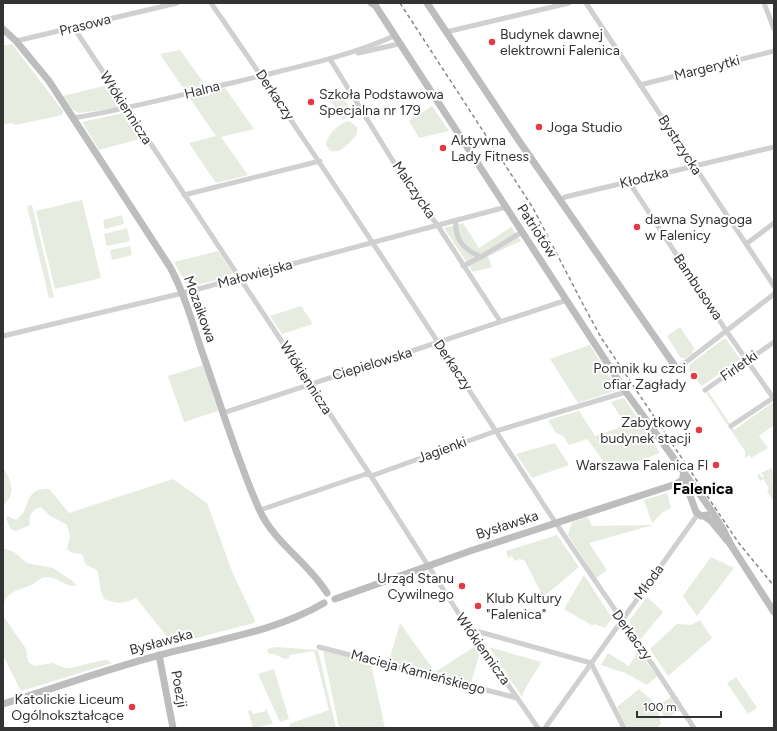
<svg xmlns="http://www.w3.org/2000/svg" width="777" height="731" font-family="Figtree,sans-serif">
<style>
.green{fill:#e6ecdf}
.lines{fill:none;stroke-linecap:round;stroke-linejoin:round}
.street{stroke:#d0d0d0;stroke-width:5}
.secondary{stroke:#bdbdbd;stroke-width:7}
.rail{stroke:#888;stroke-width:1.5;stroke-dasharray:4 3;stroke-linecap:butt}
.poi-dot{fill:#e63946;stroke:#fff;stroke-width:1.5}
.labels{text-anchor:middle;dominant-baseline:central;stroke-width:4;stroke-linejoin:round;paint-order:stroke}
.street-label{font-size:14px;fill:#333;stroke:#fff}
.poi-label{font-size:14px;fill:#333;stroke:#fff;text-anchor:start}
.quarter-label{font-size:16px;font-weight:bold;fill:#000;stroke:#fff}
</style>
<rect width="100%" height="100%" fill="#fff"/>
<g class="green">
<polygon points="12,44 63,111 62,115 16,125 11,123 3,125 3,46"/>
<polygon points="180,50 206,86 188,90 183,88 160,54"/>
<polygon points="108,85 117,100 117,108 79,113 73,110 63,96"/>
<polygon points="225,88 254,129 221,137 248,175 216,183 189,143 216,136 189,97"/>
<polygon points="340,93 353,113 343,120 330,100"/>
<polygon points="432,106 449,131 419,138 409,121"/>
<polygon points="123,113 127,114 143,138 99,150 82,122"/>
<path d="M349,121l8,6v7c-7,9 -24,28 -31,10 1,-9 14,-22 23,-23z"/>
<polygon points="82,200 101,278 55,289 36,211"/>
<polygon points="32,205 54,297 49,298 27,206"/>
<polygon points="122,215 124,224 105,229 103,220"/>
<polygon points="463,223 479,248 511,227 521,241 488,256 492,267 473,272 444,228"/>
<polygon points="127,228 130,241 107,246 104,234"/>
<polygon points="130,246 132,255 112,260 110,250"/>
<polygon points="218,251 233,273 226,278 192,286 186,284 174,262"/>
<polygon points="301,306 313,324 282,334 270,316"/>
<polygon points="680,327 695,349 692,350 693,353 684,359 680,357 667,336"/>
<polygon points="725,338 740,359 702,386 691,375 689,365"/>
<polygon points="590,345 617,389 615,391 578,403 550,359"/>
<polygon points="203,365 218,411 184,422 168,376"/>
<polygon points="708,391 734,430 772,403 774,406 774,425 759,436 768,448 751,458 749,455 745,458 745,451 706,393"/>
<polygon points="624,398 660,453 611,471 587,439 569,445 563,436 556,433 548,420 579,411 595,436 626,425 611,402"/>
<polygon points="555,443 569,465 532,478 516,454"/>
<path d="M3,468c9,12 13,28 0,37z"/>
<polygon points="771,468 774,472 774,479 772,480 774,482 774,503 767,491 769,488 763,479 760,481 757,475 759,474 762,478 764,476 761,473"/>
<path d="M173,479l34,24 26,71 22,46 -1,3 -81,21 -37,-46c-12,6 -20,6 -32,1 -6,-12 -3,-17 -7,-29l-11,-5 -4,-11 -10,-1 -5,-4 3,-13 -3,-11 -18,-10 -8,-8c-8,1 -13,9 -11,17l-2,2 -12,5 -5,-2 -5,-10 1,-3 9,4c17,-12 6,-32 33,-31l20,24z"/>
<polygon points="667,493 671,508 663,512 652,523 644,500"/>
<polygon points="588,517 592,526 653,525 589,543 607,570 596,578 568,535 572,522"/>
<polygon points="557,535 579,567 543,597 525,561 520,559 514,561 512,556 508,558 506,551"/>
<path d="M3,548l11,4 13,11 26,5 21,14 2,4c-11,1 -18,-9 -29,-9 -8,0 -10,6 -16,8 -12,6 -24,5 -28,21z"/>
<polygon points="711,557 734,568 697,616 683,596"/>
<polygon points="584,575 612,618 605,628 594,624 593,626 564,609"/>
<polygon points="647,597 663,612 640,640 629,621"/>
<polygon points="3,611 4,617 26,649 28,662 34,666 53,663 65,668 70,668 103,660 107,660 112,663 21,691 3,655"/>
<polygon points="700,620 712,638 668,676 650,649 677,624 691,625"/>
<polygon points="400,623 435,672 476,646 480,652 471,683 389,661"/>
<polygon points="276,647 318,650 336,728 290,728 289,724 329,710 314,651 289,655 289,658 284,659 275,654 269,654 267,649"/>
<path d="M489,647l52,15c-6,12 -15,22 -19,35z"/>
<polygon points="323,651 370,660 385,728 339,728"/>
<polygon points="638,651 657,676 647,685 625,673 601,665 608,653 629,666"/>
<polygon points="274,669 289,719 280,722 258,674"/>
<polygon points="736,677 757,708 748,714 727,683"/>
<polygon points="639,689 656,704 661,724 656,728 627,728 617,707"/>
<polygon points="671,697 680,710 666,719 663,715 660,704"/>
<polygon points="265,706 273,724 253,728 248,711 251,710 253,714 266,711"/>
</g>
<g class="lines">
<g class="street">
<path d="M211,3c113,163 221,330 329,496 50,77 105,151 154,229"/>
<polyline points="586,3 774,286"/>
<polyline points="764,3 774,29"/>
<polyline points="74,28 371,476 459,614 538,728"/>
<polyline points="446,32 569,3"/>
<polyline points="16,41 177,3"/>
<polyline points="358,53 399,44"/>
<polyline points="330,59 409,187 438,226 500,321"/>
<polyline points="640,85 774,51"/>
<path d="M73,118c56,-9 111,-24 167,-37 51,-13 105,-23 154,-45"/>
<polyline points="629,182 727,332 774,399"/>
<polyline points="184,195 320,161"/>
<polyline points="561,200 565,197 774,147"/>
<path d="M456,221c-2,19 9,29 25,36l41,-25"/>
<polyline points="746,244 774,223"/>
<polyline points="463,266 481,257"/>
<polyline points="3,336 183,293 506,207"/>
<polyline points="677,369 774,294"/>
<polyline points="705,390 774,342"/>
<polyline points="223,413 567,300"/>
<polyline points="731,426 773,398"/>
<polyline points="260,510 366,474 371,476 496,431 626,392"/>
<polyline points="469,629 591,663 624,728"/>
<polyline points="319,647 517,698"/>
<polyline points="545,728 698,514"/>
</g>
<g class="secondary">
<polyline points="371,3 375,5 626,392 711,510 723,529 731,545"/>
<polyline points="427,3 515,135 677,369"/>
<path d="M3,29l13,12 33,40 121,186c14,26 22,54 31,82 19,53 35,108 58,160 15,34 49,53 68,84"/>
<polyline points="683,476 696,512 701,516 707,515"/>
<polyline points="704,516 711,521 731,545 774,612"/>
<polyline points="335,599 473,550 676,484 687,477"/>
<polyline points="159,655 173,728"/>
<path d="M3,704c52,-16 104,-35 157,-49 55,-15 115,-23 164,-52"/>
</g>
<polyline class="rail" points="400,3 533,208 586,310 602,339 738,542 774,586"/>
</g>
<g class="poi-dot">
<circle cx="492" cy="42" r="4"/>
<circle cx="311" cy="102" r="4"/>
<circle cx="539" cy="127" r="4"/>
<circle cx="443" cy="148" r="4"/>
<circle cx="637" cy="227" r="4"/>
<circle cx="694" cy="376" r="4"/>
<circle cx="699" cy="430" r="4"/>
<circle cx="716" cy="465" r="4"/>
<circle cx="462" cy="586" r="4"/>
<circle cx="478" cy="606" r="4"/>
<circle cx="132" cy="707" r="4"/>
</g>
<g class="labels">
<g class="street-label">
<text transform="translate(85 25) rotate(-14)">Prasowa</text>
<text transform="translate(707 68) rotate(-14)">Margerytki</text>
<text transform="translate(202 90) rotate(-14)">Halna</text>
<text transform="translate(275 95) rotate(56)">Derkaczy</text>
<text transform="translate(126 108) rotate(57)">Włókiennicza</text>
<text transform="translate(680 145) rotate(57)">Bystrzycka</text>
<text transform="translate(644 178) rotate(-14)">Kłodzka</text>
<text transform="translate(414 190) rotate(56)">Malczycka</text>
<text transform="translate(537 231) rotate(57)">Patriotów</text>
<text transform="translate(255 274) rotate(-15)">Małowiejska</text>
<text transform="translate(698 287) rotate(56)">Bambusowa</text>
<text transform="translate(200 309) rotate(70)">Mozaikowa</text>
<text transform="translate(372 364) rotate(-17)">Ciepielowska</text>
<text transform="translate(453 365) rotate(56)">Derkaczy</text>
<text transform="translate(739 366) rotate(-35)">Firletki</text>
<text transform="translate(306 378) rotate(57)">Włókiennicza</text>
<text transform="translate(442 450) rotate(-20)">Jagienki</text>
<text transform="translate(507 525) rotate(-18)">Bysławska</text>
<text transform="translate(649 582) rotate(-54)">Młoda</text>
<text transform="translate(632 635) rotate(54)">Derkaczy</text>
<text transform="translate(161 642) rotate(-15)">Bysławska</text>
<text transform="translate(483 649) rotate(55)">Włókiennicza</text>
<text transform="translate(418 672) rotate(15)">Macieja Kamieńskiego</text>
<text transform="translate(179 689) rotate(80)">Poezji</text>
</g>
<g class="poi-label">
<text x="500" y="34">Budynek dawnej<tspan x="500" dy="16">elektrowni Falenica</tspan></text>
<text x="319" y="94">Szkoła Podstawowa<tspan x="319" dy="16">Specjalna nr 179</tspan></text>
<text x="547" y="127">Joga Studio</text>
<text x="451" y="140">Aktywna<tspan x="451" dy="16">Lady Fitness</tspan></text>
<text x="645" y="219">dawna Synagoga<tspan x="645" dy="16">w Falenicy</tspan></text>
<text x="686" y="368" text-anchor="end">Pomnik ku czci<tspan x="686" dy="16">ofiar Zagłady</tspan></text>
<text x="691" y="422" text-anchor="end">Zabytkowy<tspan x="691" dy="16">budynek stacji</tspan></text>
<text x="708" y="465" text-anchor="end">Warszawa Falenica Fl</text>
<text x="454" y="578" text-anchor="end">Urząd Stanu<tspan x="454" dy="16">Cywilnego</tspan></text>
<text x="486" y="598">Klub Kultury<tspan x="486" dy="16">"Falenica"</tspan></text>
<text x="124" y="699" text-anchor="end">Katolickie Liceum<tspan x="124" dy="16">Ogólnokształcące</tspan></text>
</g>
<g class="quarter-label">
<text x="703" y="488">Falenica</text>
</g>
</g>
<rect width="777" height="731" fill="none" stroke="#333333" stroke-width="8"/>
<path d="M637 711v6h84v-6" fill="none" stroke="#333333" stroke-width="2"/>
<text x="643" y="711" font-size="12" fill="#333333" stroke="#ffffff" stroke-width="3" paint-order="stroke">100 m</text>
</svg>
